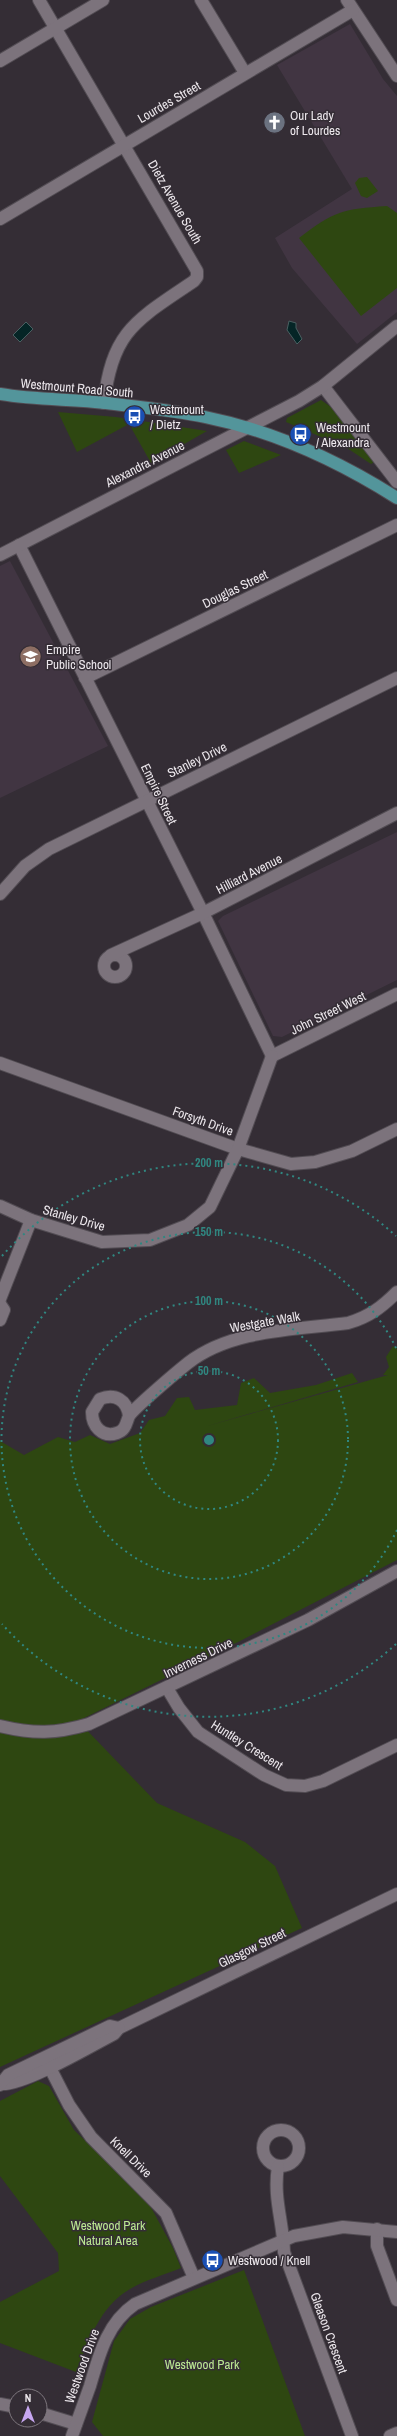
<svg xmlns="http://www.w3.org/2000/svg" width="397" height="2436" font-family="'Archivo Narrow',sans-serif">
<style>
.built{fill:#413542}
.green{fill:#2e4711}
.water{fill:#052526;stroke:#4a5f61}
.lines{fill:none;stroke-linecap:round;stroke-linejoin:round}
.minor-casing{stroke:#524c53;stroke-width:14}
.major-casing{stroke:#524c53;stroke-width:14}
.minor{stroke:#7c737c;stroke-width:12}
.major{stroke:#53959b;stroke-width:12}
.ring{fill:none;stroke:#308781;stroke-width:2;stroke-dasharray:2 4}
.labels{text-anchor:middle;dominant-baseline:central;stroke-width:3;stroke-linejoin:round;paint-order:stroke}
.street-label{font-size:13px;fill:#ece7ec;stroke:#342d35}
.poi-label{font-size:13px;fill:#ece7ec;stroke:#342d35;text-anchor:start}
.park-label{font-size:13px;fill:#bbe892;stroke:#342d35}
.centre{fill:#308781;stroke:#342d35;stroke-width:2}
.ring-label{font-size:12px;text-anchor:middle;font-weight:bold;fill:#308781;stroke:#342d35;stroke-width:3;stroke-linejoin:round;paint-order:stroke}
</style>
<rect width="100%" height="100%" fill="#342d35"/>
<g class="built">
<polygon points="350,24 383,79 397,96 397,312 357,344 292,268 275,238 352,189 277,65"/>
<polygon points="10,561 108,746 0,798 0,566"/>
<polygon points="397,832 397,980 282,1037 273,1036 218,921 223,916"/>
</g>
<g class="green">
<polygon points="367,177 378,191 367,198 361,196 355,183 359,178"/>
<path d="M387,206l10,7v75l-36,28 -62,-78c35,-27 44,-29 88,-32z"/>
<polygon points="321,400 331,407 372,458 374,462 371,464 347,448 286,422 287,418"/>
<polygon points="58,412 116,417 207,431 151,463 129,424 77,452"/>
<polygon points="244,441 281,455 239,473 226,450"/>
<polygon points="393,1346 397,1349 397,1560 240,1641 78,1721 157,1803 245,1842 275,1866 302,1928 0,2067 0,1441 24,1455 58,1437 75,1442 90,1435 110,1444 140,1433 149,1420 165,1416 177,1398 189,1397 195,1410 237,1405 241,1383 254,1378 270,1393 316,1385 352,1373 358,1382 204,1427 388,1375 383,1375 389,1367 386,1357"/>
<path d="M38,2081l11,5 25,44 73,70 26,48 8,20c-17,7 -36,12 -51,21 -30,17 -42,53 -54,83l-76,-29v-41l59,-31 -1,-18 -58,-77v-75z"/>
<polygon points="244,2270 305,2436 103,2436 92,2422 114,2341 130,2319 151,2307"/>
</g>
<g class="water">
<polygon points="289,321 296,323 296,328 302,339 297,344 287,330"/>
<polygon points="26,322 33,329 20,342 13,335"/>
</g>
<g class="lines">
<defs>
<g id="minor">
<path d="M39,0l158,271v6l-3,4c-57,39 -82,49 -90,122"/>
<polyline points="201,0 245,73"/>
<polyline points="347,0 397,76"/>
<polyline points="0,61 103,0"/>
<polyline points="0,219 353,10"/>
<polyline points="323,386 397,482"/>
<polyline points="19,545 203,913 272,1056"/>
<polyline points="0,555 299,401 323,386 397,326"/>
<polyline points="85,678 397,525"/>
<polyline points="0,894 25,866 49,849 397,678"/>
<circle cx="115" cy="966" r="11"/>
<polyline points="111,955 203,913 397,813"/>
<polyline points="272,1056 397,994"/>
<polyline points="0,1063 238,1149 291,1164 315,1162 352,1151 397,1129"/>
<polyline points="0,1206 31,1220 102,1242 150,1240 188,1225 210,1207 238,1149 272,1056"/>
<polyline points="0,1299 31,1220"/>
<polyline points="0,1304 4,1310 0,1320"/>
<path d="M129,1416c-2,-16 -14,-23 -29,-17l-8,13c0,14 10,26 25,21 9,-3 9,-10 12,-17 5,-8 49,-45 59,-53 44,-34 107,-33 160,-40 21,-6 34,-16 49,-31"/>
<polyline points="167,1688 179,1708 198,1732 264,1775 286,1785 305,1786 323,1781 397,1745"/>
<path d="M0,1726c34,8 55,8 89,-2l219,-104 89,-49"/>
<polyline points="45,2058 69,2105 91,2137 166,2213 194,2278"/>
<path d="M1,2084c22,2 90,-38 113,-50l5,-6 278,-134"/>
<polyline points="0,2085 8,2075 110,2026 119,2028"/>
<circle cx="281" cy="2148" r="18"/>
<path d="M278,2166c-5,33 5,54 6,86l68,184"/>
<polyline points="377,2229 377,2246 397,2300"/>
<polyline points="0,2404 16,2407"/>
<polyline points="40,2413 76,2424"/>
<path d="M72,2436c6,-17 12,-33 18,-50 9,-31 17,-63 45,-82l159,-68 49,-9 54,5"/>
<polyline points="390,2436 397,2433"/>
</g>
<path id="major" d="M0,394c35,6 71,5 106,9 33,4 67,7 99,14 69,14 132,43 192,81"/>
</defs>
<use href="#minor" class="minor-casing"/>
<use href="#major" class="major-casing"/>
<use href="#minor" class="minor"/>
<use href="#major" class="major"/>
</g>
<g class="ring">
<circle cx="209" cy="1440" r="69"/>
<circle cx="209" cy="1440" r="139"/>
<path d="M397 1530A208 208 0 1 1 397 1350"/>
<path d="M396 1644A277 277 0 0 1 2 1624M2 1256A277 277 0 0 1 396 1236"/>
</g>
<defs>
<symbol id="church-disc" viewBox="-11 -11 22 22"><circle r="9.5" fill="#6b7280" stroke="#342d35"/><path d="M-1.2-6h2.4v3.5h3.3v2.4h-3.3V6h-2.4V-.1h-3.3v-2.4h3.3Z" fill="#fff"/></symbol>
<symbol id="bus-disc" viewBox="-11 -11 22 22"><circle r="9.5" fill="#1a4fb4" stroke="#342d35"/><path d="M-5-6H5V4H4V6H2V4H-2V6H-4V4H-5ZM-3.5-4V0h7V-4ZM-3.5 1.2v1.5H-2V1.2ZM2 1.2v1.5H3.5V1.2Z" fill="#fff"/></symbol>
<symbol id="school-disc" viewBox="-11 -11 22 22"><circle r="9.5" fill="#8d6e63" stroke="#342d35"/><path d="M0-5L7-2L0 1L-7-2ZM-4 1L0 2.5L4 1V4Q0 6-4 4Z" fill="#fff"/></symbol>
</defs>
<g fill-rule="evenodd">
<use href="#church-disc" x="262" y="110" width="25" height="25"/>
<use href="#bus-disc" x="122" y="404" width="25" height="25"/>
<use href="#bus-disc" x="288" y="422" width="25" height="25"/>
<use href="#school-disc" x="18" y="644" width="25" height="25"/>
<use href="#bus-disc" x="200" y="2248" width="25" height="25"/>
</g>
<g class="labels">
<g class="street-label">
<text transform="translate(169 102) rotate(-30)">Lourdes Street</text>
<text transform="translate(175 202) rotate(60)">Dietz Avenue South</text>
<text transform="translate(77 388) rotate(5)">Westmount Road South</text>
<text transform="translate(145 464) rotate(-27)">Alexandra Avenue</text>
<text transform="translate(235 589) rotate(-26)">Douglas Street</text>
<text transform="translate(197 760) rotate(-26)">Stanley Drive</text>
<text transform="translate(159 794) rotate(64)">Empire Street</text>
<text transform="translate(249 874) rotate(-27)">Hilliard Avenue</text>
<text transform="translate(328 1013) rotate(-26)">John Street West</text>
<text transform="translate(203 1121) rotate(20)">Forsyth Drive</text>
<text transform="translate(74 1218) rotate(16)">Stanley Drive</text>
<text transform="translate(265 1322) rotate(-10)">Westgate Walk</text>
<text transform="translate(198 1658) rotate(-26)">Inverness Drive</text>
<text transform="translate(247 1745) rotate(32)">Huntley Crescent</text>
<text transform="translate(252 1948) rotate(-26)">Glasgow Street</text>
<text transform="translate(131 2157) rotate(44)">Knell Drive</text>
<text transform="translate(329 2333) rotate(70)">Gleason Crescent</text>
<text transform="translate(82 2366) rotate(-70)">Westwood Drive</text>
</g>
<g class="poi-label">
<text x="290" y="115">Our Lady<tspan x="290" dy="15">of Lourdes</tspan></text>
<text x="150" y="409">Westmount<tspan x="150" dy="15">/ Dietz</tspan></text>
<text x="316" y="427">Westmount<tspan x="316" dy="15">/ Alexandra</tspan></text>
<text x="46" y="649">Empire<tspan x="46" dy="15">Public School</tspan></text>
<text x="228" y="2260">Westwood / Knell</text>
</g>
<g class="park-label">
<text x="108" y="2225">Westwood Park<tspan x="108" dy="15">Natural Area</tspan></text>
<text x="202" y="2364">Westwood Park</text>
</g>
</g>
<circle cx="209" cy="1440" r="6" class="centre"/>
<g class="ring-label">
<text x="209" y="1167">200 m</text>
<text x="209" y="1236">150 m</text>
<text x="209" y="1305">100 m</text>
<text x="209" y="1375">50 m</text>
</g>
<g transform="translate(28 2408)"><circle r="19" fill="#342d35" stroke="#7e777e"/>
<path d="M0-3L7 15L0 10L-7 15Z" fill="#c6a6f0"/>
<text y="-6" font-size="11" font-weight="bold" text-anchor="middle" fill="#ece7ec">N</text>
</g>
</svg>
